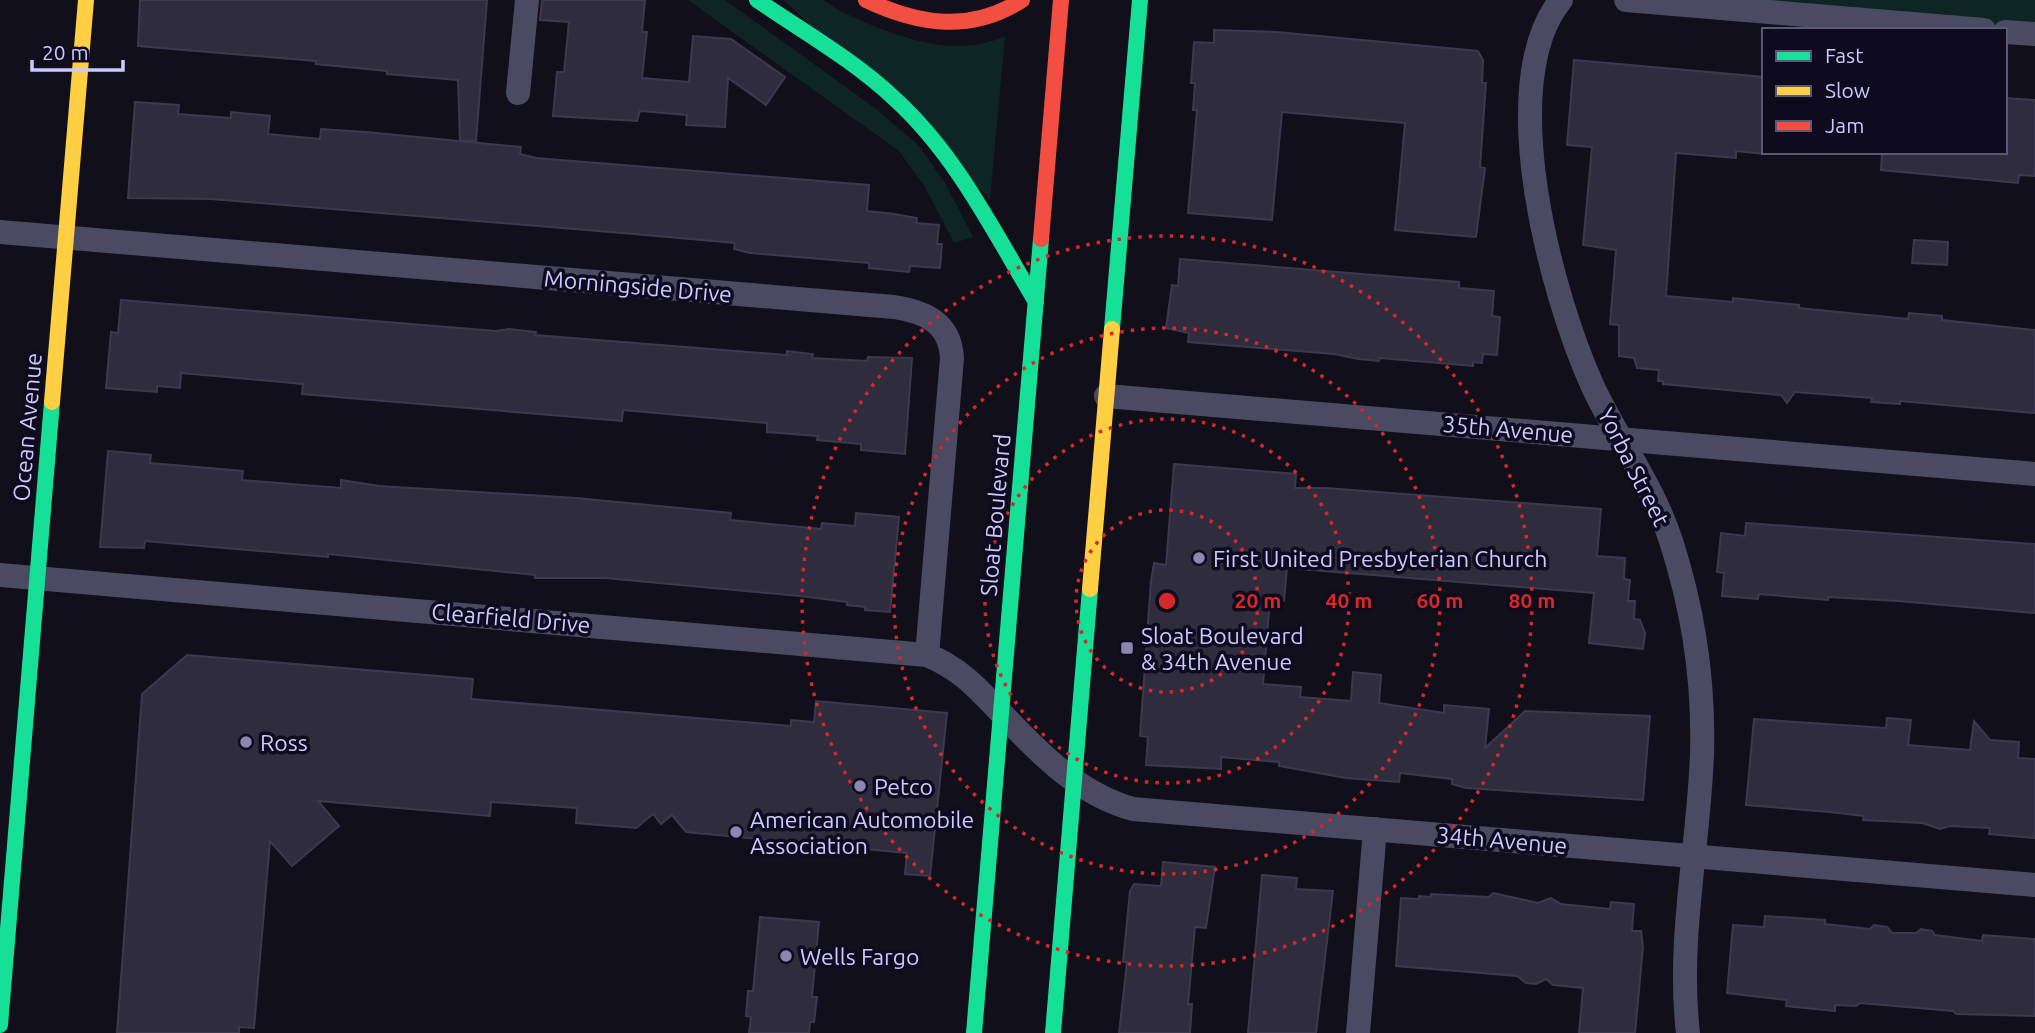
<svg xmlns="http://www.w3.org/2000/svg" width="2035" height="1033" font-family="Ubuntu,sans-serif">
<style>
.green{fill:#0e2525}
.building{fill:#2f2c3d;stroke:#3c394f;stroke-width:2}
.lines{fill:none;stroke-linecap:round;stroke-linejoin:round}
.street{stroke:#4b4a63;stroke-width:24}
.fast{stroke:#16e098;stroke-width:16}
.slow{stroke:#ffcf43;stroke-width:16}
.jam{stroke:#f24e42;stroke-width:16}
.ring{fill:none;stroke:#d62828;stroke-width:3.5;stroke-dasharray:3.5 7}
.poi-dot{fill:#8b87af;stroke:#0e0b1e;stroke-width:2.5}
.labels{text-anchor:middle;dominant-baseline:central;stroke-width:7;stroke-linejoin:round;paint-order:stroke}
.street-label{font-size:23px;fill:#cdc8ff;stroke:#0e0b1e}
.poi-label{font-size:23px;fill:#cdc8ff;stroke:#0e0b1e;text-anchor:start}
.centre{fill:#d62828;stroke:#0e0b1e;stroke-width:3.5}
.ring-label{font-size:21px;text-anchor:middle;font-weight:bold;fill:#d62828;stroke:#0e0b1e;stroke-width:7;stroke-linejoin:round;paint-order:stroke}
</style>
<rect width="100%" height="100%" fill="#110f1a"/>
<g class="green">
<polygon points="688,0 725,0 875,108 919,146 945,183 973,237 954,243 925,187 899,151"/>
<path d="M784,0c11,0 27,0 38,0 6,2 12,8 18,11 50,23 112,50 165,25l-15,163z"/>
<polygon points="1633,0 2035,0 2035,35"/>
</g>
<g class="building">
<polygon points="140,0 487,0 476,141 460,141 458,80 387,74 387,71 316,64 316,61 138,46"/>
<polygon points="542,0 645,0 642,32 647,32 642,78 689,82 693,36 731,39 785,77 766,105 728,78 725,127 686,125 687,115 640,111 637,121 553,116 557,72 564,72 569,22 540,20"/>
<polygon points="1214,30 1277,32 1478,51 1483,60 1482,83 1486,83 1480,167 1485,168 1476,237 1395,230 1405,123 1282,112 1272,220 1188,213 1197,110 1193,110 1195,83 1191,83 1194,42 1214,43"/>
<polygon points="1574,60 1764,77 1764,154 1736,151 1736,158 1676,153 1666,296 1733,302 1733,298 1799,305 1799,308 1908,319 1909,313 1942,316 1942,320 2035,330 2035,413 1900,401 1900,404 1871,402 1872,398 1795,392 1787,403 1781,395 1663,384 1663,381 1658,381 1659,370 1637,368 1634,358 1619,356 1619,325 1610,324 1616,250 1583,245 1592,147 1567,145"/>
<polygon points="2005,98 2035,100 2035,176 2019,175 2018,183 1881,170 1882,152 2005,152"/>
<polygon points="135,102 179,105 178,114 231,118 231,112 270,116 268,134 320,139 321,129 366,132 521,147 520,154 536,158 869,185 867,211 894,214 917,218 916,223 939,225 937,244 942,244 940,268 910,266 909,272 869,268 869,263 750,253 734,249 735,243 634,234 211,199 128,198"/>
<polygon points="1914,240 1948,242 1947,265 1912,263"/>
<polygon points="1180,259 1459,282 1459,288 1494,291 1492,316 1500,317 1497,355 1483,354 1482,363 1473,362 1473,366 1380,358 1379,361 1358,359 1334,354 1188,342 1189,333 1166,328 1172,285 1178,286"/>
<polygon points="121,300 496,331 509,329 536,332 535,335 787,355 787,351 813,354 812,358 867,361 868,357 912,358 905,454 861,450 861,444 817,440 818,436 767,432 767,423 623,410 622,421 348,398 302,394 303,384 249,379 181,373 180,388 157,386 157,392 106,388 111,332 118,333"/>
<polygon points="108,451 151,455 150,463 243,471 242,480 341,488 341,480 379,486 576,498 731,513 730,520 821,529 822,523 855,526 856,513 899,517 890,612 865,610 865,607 847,605 847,602 800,596 605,578 535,578 535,575 328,554 328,557 145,541 144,548 100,547"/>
<polygon points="1174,464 1296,474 1295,488 1326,488 1601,509 1597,556 1625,558 1624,579 1630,580 1628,601 1635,601 1634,619 1640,620 1645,633 1643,649 1589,643 1594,593 1287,568 1284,601 1270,599 1263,684 1301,687 1300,697 1351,701 1353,672 1381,675 1379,703 1444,713 1444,705 1489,709 1485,748 1525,711 1650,716 1643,800 1466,788 1452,784 1452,779 1400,773 1399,782 1346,778 1279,766 1279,762 1221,757 1221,769 1146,765 1148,737 1140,736 1151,581 1154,563 1166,565"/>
<polygon points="1746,523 2035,544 2035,613 1898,601 1828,597 1828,600 1759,594 1758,599 1722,596 1724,573 1717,572 1721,533 1745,536"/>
<polygon points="187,655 473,679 471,699 791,726 791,720 814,722 816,701 947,713 930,876 905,874 907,853 686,832 672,815 661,824 653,814 636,828 576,823 577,808 491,802 490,816 318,801 339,826 292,866 270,841 254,1028 239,1027 239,1033 117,1033 142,694"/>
<polygon points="1887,718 1911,720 1908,745 1970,750 1974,721 1990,740 2019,742 2018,758 2035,759 2035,838 1989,834 1990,828 1950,826 1940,829 1922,823 1863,820 1864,816 1829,812 1746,805 1754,719 1886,728"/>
<polygon points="1163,862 1215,867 1206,928 1195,927 1188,1004 1192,1004 1190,1033 1119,1033 1127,962 1123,962 1130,891 1134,884 1161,886"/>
<polygon points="1262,875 1297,878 1296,889 1333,891 1316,1033 1248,1033"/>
<polygon points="1493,893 1538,903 1551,898 1561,904 1610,909 1611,902 1634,904 1632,931 1641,931 1643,947 1635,1033 1579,1033 1583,988 1553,985 1546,979 1536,984 1526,983 1517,976 1396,966 1401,898 1419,899 1419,896 1431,897 1431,894 1489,897"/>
<polygon points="1765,916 1825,920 1825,924 1870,929 1874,925 1887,927 1892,933 1916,933 1921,929 1932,931 1935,935 1982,941 1983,935 2035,939 2035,1016 1956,1014 1953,1011 1860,1003 1856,1006 1835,1005 1835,1011 1786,1006 1787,1000 1727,993 1733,925 1764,927"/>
<polygon points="760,917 819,922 812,997 817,997 814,1022 810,1022 809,1033 749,1033 751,1017 746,1016 748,991 753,991"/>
</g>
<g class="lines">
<g class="street">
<path d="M1561,0c-68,83 -9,297 32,387 25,53 60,98 78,154 22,68 33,141 31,212 -3,93 -25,187 -14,280"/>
<polyline points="1626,0 1984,30"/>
<polyline points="2005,32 2035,34"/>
<polyline points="518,93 527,0"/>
<path d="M0,232l894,75c32,5 56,16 58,51l-25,297"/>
<polyline points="1106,396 2035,474"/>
<path d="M0,575l927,80c33,13 52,35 76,60 37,39 76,79 130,94l902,76"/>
<polyline points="1358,1033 1375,829"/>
</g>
<g class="fast">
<path d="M757,0c47,32 98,61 139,100 61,56 98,132 140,202"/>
<polyline points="1112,329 1140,0"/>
<polyline points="0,1025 52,402"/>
<polyline points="974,1033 1041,239"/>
<polyline points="1053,1033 1090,589"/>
</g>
<g class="slow">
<polyline points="52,402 86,0"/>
<polyline points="1090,589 1112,329"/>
</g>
<g class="jam">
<path d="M866,0c53,25 105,33 156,0"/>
<polyline points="1041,239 1061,0"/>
</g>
</g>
<g class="ring">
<circle cx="1167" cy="601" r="91"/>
<circle cx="1167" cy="601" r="182"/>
<circle cx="1167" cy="601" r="273"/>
<circle cx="1167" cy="601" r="365"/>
</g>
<g class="poi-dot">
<circle cx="1199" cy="558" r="7"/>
<rect x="1120" y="641" width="14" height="14" rx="3.5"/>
<circle cx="246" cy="742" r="7"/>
<circle cx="860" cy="786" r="7"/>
<circle cx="736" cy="832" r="7"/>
<circle cx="786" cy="956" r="7"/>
</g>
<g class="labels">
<g class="street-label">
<text transform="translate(638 286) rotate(5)">Morningside Drive</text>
<text transform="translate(27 427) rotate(-85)">Ocean Avenue</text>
<text transform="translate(1508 429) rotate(5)">35th Avenue</text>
<text transform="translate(1634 467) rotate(63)">Yorba Street</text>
<text transform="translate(995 515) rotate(-85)">Sloat Boulevard</text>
<text transform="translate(511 618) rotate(5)">Clearfield Drive</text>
<text transform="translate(1502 840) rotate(5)">34th Avenue</text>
</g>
<g class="poi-label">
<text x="1213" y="558">First United Presbyterian Church</text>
<text x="1141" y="635">Sloat Boulevard<tspan x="1141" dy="26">&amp; 34th Avenue</tspan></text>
<text x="260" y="742">Ross</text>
<text x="874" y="786">Petco</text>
<text x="750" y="819">American Automobile<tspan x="750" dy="26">Association</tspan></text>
<text x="800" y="956">Wells Fargo</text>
</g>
</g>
<circle cx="1167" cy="601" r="10" class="centre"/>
<g class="ring-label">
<text x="1258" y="608">20 m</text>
<text x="1349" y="608">40 m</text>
<text x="1440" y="608">60 m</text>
<text x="1532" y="608">80 m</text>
</g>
<rect x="1762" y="28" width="245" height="126" fill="#0e0b1e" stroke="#5a5778" stroke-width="2"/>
<rect x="1776" y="51" width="35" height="10" fill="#16e098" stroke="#5a5778" stroke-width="2"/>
<text x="1825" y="63" font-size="21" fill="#cdc8ff">Fast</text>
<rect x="1776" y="86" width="35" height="10" fill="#ffcf43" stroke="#5a5778" stroke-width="2"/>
<text x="1825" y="98" font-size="21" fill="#cdc8ff">Slow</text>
<rect x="1776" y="121" width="35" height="10" fill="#f24e42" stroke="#5a5778" stroke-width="2"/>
<text x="1825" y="133" font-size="21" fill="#cdc8ff">Jam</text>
<path d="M32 60v10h91v-10" fill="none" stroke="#cdc8ff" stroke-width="3.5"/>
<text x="42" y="60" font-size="21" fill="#cdc8ff" stroke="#0e0b1e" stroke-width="5" paint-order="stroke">20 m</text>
</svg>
